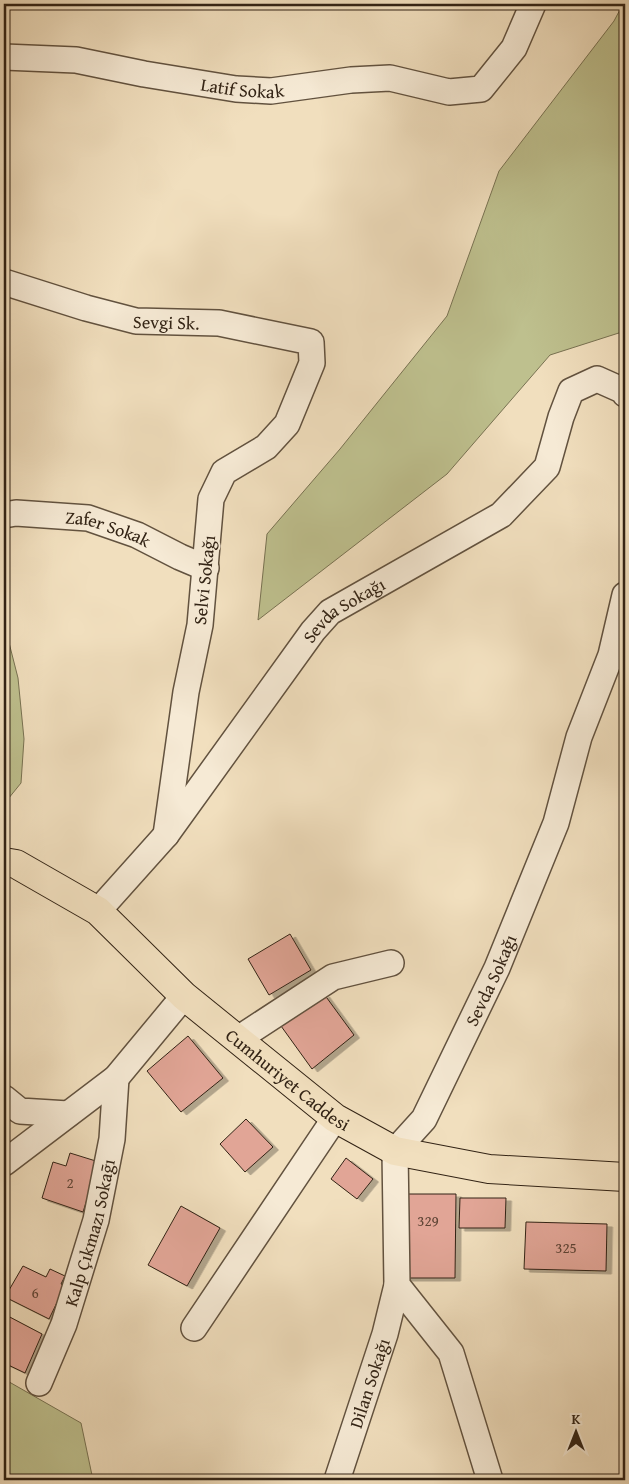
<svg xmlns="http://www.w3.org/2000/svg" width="629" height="1484" font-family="'Gentium Book Plus',serif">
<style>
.green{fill:#bec08e;stroke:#787252}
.building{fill:#e1a596;stroke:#322315;filter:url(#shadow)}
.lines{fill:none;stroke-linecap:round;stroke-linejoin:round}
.minor-casing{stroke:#62523f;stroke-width:28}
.major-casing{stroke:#322315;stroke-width:30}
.minor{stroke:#f6ead5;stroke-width:25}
.major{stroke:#f1dfbe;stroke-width:28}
.labels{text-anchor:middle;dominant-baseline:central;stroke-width:4;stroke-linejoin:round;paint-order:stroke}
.number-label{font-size:15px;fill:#5e4435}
.street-label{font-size:18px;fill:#322315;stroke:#f6ead5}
</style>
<defs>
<filter id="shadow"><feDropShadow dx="5.5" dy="3" stdDeviation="0" flood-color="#0004"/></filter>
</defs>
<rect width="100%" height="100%" fill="#f1dfbe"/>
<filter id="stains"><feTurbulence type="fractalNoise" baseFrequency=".004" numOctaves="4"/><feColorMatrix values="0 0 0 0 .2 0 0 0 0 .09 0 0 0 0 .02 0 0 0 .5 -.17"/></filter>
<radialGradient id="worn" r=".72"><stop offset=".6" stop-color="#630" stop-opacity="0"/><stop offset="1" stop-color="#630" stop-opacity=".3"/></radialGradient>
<g class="green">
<polygon points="623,4 625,4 625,331 550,355 447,474 258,620 267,534 340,449 447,316 499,171 614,21"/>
<polygon points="4,623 18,678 24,739 21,783 4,804"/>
<polygon points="4,1379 81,1423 93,1480 4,1480"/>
</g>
<g class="building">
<polygon points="290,934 311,970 269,995 248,959"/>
<polygon points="324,994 354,1035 312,1069 281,1026"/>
<polygon points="188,1036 223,1078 181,1112 147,1071"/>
<polygon points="246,1119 273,1147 245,1172 220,1144"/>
<polygon points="70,1153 99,1162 83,1212 42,1198 53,1162 66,1166"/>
<polygon points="346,1158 373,1179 357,1199 331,1179"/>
<polygon points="400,1194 456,1194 455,1278 401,1278"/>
<polygon points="460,1198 506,1198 505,1228 459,1228"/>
<polygon points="181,1206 220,1228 187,1286 148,1265"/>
<polygon points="526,1222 607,1224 606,1271 524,1269"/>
<polygon points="23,1266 46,1277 50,1269 65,1276 61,1284 65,1286 49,1319 5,1297"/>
<polygon points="4,1314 42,1334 25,1373 4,1363"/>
</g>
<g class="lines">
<defs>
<g id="minor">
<path id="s1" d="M4,57l72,3 68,14 92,15 35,2 80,-11 39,-2 59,14 32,-3 33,-41 19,-44"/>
<path id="s2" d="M4,282l82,26 50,13 83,2 92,19 1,21 -25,61 -21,23 -42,25 -13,27 -11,126 -14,67 -20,143"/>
<path id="s3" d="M4,515l12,-2 72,5 49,17 43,22 26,11"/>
<path id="s4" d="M98,911l68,-76 147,-204 17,-19 171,-97 46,-48 14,-50 10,-26 26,-12 27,12 1,3"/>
<polyline points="238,1039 333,977 391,963"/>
<polyline points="4,1098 20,1111 68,1114"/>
<polyline points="4,1163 116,1078 184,996"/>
<polyline points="194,1328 335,1118"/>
<path id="s5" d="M39,1383l25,-59 32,-104 16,-81 4,-61"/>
<path id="s6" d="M337,1480l48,-146 12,-49"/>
<path id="s7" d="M490,1480l-39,-127 -54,-68 -2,-134 29,-32 73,-151 59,-145 23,-86 32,-82 14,-60"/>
</g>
<g id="major">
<path id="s8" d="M4,862l12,2 82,47 86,85 151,122 60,33 94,18 136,8"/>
</g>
</defs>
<use href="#minor" class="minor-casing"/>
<use href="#major" class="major-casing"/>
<use href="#minor" class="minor"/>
<use href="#major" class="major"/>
</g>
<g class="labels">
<g class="number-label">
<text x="70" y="1182">2</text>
<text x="428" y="1220">329</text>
<text x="566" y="1247">325</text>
<text x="35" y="1292">6</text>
</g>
<g class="street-label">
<text stroke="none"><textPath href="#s1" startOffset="241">Latif Sokak</textPath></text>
<text stroke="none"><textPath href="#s2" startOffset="168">Sevgi Sk.</textPath></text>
<text stroke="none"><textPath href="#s3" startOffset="106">Zafer Sokak</textPath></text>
<text transform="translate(204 580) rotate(-84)">Selvi Sokağı</text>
<text stroke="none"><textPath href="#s4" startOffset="391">Sevda Sokağı</textPath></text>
<text stroke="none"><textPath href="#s7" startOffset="551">Sevda Sokağı</textPath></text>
<text stroke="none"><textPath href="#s8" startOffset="361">Cumhuriyet Caddesi</textPath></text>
<text stroke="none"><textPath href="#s5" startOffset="159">Kalp Çıkmazı Sokaḡı</textPath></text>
<text stroke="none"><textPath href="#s6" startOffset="102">Dilan Sokağı</textPath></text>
</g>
</g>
<rect width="629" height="1484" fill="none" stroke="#f1dfbe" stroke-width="20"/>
<rect x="5" y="5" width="619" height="1474" fill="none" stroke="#322315" stroke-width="2.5"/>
<rect x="10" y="10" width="609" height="1464" fill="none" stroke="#322315"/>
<g transform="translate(576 1432)" stroke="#f6ead5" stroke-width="4" paint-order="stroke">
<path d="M0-4L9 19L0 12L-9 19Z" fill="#322315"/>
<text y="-8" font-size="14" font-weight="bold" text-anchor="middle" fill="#322315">K</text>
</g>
<rect width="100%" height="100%" filter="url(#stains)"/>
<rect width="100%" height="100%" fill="url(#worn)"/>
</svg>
